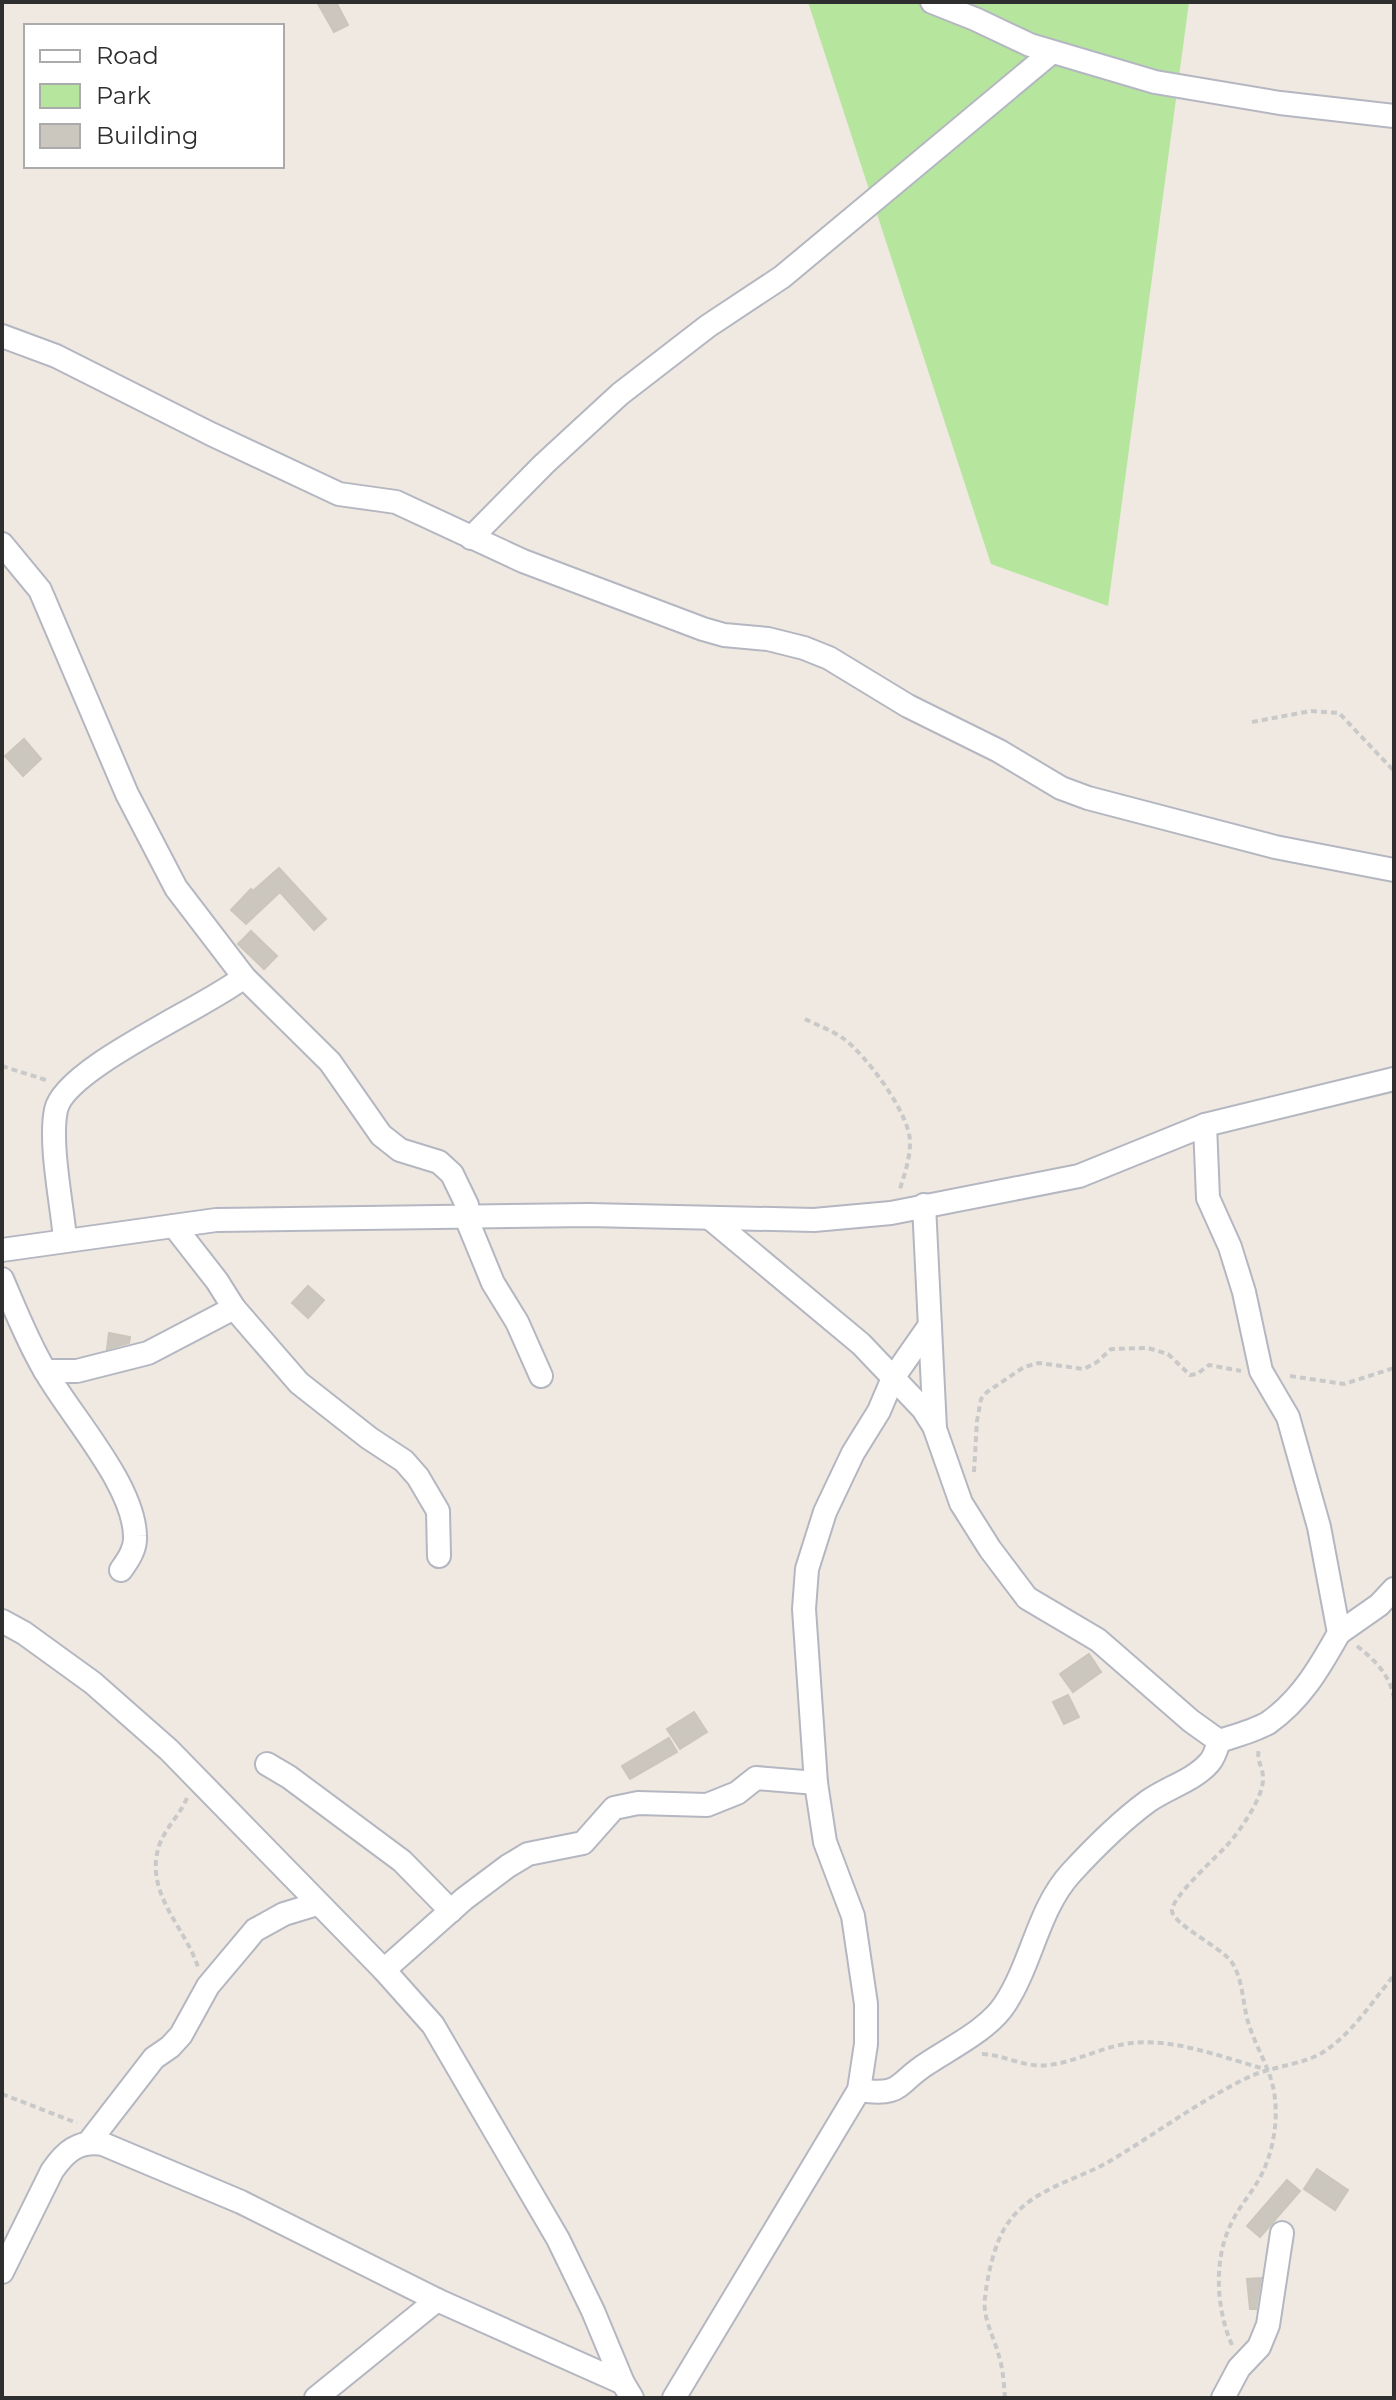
<svg xmlns="http://www.w3.org/2000/svg" width="1396" height="2400" font-family="Montserrat,sans-serif">
<style>
.green{fill:#b6e59e}
.building{fill:#cbc7bf;stroke:#cbc5ba;stroke-width:2}
.lines{fill:none;stroke-linecap:round;stroke-linejoin:round}
.minor-casing{stroke:#b4b7c1;stroke-width:26}
.path{stroke:#c9c9c9;stroke-width:4;stroke-dasharray:6 4;stroke-linecap:butt}
.minor{stroke:#fff;stroke-width:22}
</style>
<rect width="100%" height="100%" fill="#efe9e1"/>
<polygon class="green" points="808,2 1189,2 1108,606 991,564"/>
<g class="building">
<polygon points="317,2 336,2 348,25 334,32"/>
<polygon points="24,739 41,759 23,776 5,756"/>
<polygon points="279,868 326,919 314,930 280,892 246,924 231,910 251,889 253,891"/>
<polygon points="251,931 277,956 264,969 238,944"/>
<polygon points="308,1286 324,1300 308,1318 292,1303"/>
<polygon points="109,1333 130,1337 129,1343 107,1349"/>
<polygon points="1089,1654 1101,1672 1073,1692 1060,1674"/>
<polygon points="1068,1695 1079,1717 1064,1724 1053,1702"/>
<polygon points="694,1712 707,1732 680,1749 667,1729"/>
<polygon points="669,1738 677,1752 630,1779 622,1766"/>
<polygon points="1317,2169 1348,2190 1335,2210 1304,2189"/>
<polygon points="1287,2180 1300,2191 1260,2237 1247,2226"/>
<polygon points="1261,2278 1256,2309 1250,2309 1247,2279"/>
</g>
<g class="lines">
<defs>
<g id="minor">
<polyline points="932,2 975,19 1030,45 1155,82 1280,103 1394,116"/>
<polyline points="2,336 56,356 211,434 339,494 396,502 523,561 703,629 724,635 768,639 804,648 829,658 908,706 999,751 1061,788 1088,798 1275,847 1394,870"/>
<polyline points="471,538 544,464 620,394 708,326 782,277 1052,52"/>
<polyline points="2,544 40,590 127,794 176,888 244,977 330,1062 381,1135 400,1150 439,1162 452,1174 467,1205 468,1216"/>
<polyline points="924,1205 935,1429 961,1503 990,1549 1027,1598 1098,1640 1191,1721 1219,1741"/>
<polyline points="465,1215 493,1283 517,1322 541,1376"/>
<polyline points="711,1219 861,1344 923,1409 935,1428"/>
<polyline points="174,1226 217,1281 234,1308 299,1383 369,1438 404,1461 418,1477 438,1511 439,1556"/>
<path d="M65,1239c-3,-35 -16,-96 -9,-129 8,-42 151,-103 188,-133"/>
<polyline points="2,1250 216,1220 589,1215 814,1220 891,1213 1079,1176 1205,1125 1394,1079"/>
<path d="M2,1279c13,30 25,61 42,90 25,45 90,115 91,167 1,13 -7,24 -14,34"/>
<polyline points="45,1371 77,1371 148,1353 234,1308"/>
<polyline points="2,1621 24,1633 93,1683 169,1750 384,1970 433,2025 558,2239 593,2311 623,2383 632,2398"/>
<polyline points="1339,1633 1379,1605 1394,1589"/>
<polyline points="267,1764 289,1777 402,1861 451,1911"/>
<polyline points="384,1970 464,1899 508,1866 528,1854 583,1843 614,1808 638,1803 707,1805 737,1793 756,1778 816,1783"/>
<path d="M859,2090c44,7 37,-7 69,-27 24,-16 61,-34 77,-59 27,-41 33,-95 66,-131 23,-25 49,-51 76,-71 19,-14 46,-21 62,-39 5,-5 8,-15 10,-22 16,-5 35,-10 49,-18 33,-23 52,-56 71,-90l-20,-106 -31,-110 -27,-46 -17,-79 -14,-45 -22,-49 -3,-73"/>
<polyline points="89,2142 154,2058 170,2047 181,2035 208,1986 255,1930 284,1914 317,1904"/>
<path d="M2,2272l50,-101c13,-19 26,-31 51,-27l138,58 196,98 186,83"/>
<polyline points="316,2398 437,2300"/>
<polyline points="674,2398 859,2090 866,2044 866,2004 853,1916 825,1842 816,1783 804,1609 807,1569 825,1512 853,1453 879,1411 893,1378 930,1325"/>
<polyline points="1223,2398 1239,2368 1259,2347 1268,2325 1282,2233"/>
</g>
</defs>
<use href="#minor" class="minor-casing"/>
<g class="path">
<polyline points="1252,722 1311,711 1339,713 1394,771"/>
<path d="M805,1019c12,6 28,12 39,20 22,16 67,76 66,104 0,16 -6,33 -11,49"/>
<polyline points="2,1066 49,1081"/>
<polyline points="1290,1376 1344,1384 1394,1368"/>
<polyline points="974,1472 977,1421 981,1399 987,1392 1024,1367 1039,1363 1084,1369 1097,1362 1111,1349 1148,1348 1168,1354 1190,1375 1197,1374 1209,1365 1241,1371"/>
<path d="M1357,1646c18,14 33,29 37,52"/>
<path d="M187,1798c-7,17 -22,30 -28,48 -15,47 26,81 39,121"/>
<path d="M982,2054c23,1 43,14 66,11 29,-3 55,-19 84,-22 43,-5 92,15 133,26"/>
<polyline points="2,2094 77,2123"/>
<path d="M1232,2345c-16,-36 -19,-87 0,-123 7,-15 18,-27 26,-41 14,-24 20,-55 17,-82 -2,-26 -18,-49 -26,-74 -7,-21 -5,-45 -18,-64 -11,-14 -58,-37 -59,-50 -1,-14 48,-57 58,-69 11,-13 34,-46 33,-64 0,-12 -7,-17 -4,-29"/>
<path d="M1005,2398c-1,-14 -2,-29 -6,-42 -5,-19 -17,-39 -14,-58 2,-21 10,-58 23,-75 24,-35 68,-42 102,-62 47,-28 92,-62 141,-85 23,-10 55,-12 74,-25 27,-18 49,-51 69,-76"/>
</g>
<use href="#minor" class="minor"/>
</g>
<rect width="1396" height="2400" fill="none" stroke="#2e2e2e" stroke-width="8"/>
<rect x="24" y="24" width="260" height="144" fill="#ffffff" stroke="#ababab" stroke-width="2"/>
<rect x="40" y="50" width="40" height="12" fill="#ffffff" stroke="#ababab" stroke-width="2"/>
<text x="96" y="64" font-size="24" fill="#2e2e2e">Road</text>
<rect x="40" y="84" width="40" height="24" fill="#b6e59e" stroke="#ababab" stroke-width="2"/>
<text x="96" y="104" font-size="24" fill="#2e2e2e">Park</text>
<rect x="40" y="124" width="40" height="24" fill="#cbc7bf" stroke="#ababab" stroke-width="2"/>
<text x="96" y="144" font-size="24" fill="#2e2e2e">Building</text>
</svg>
